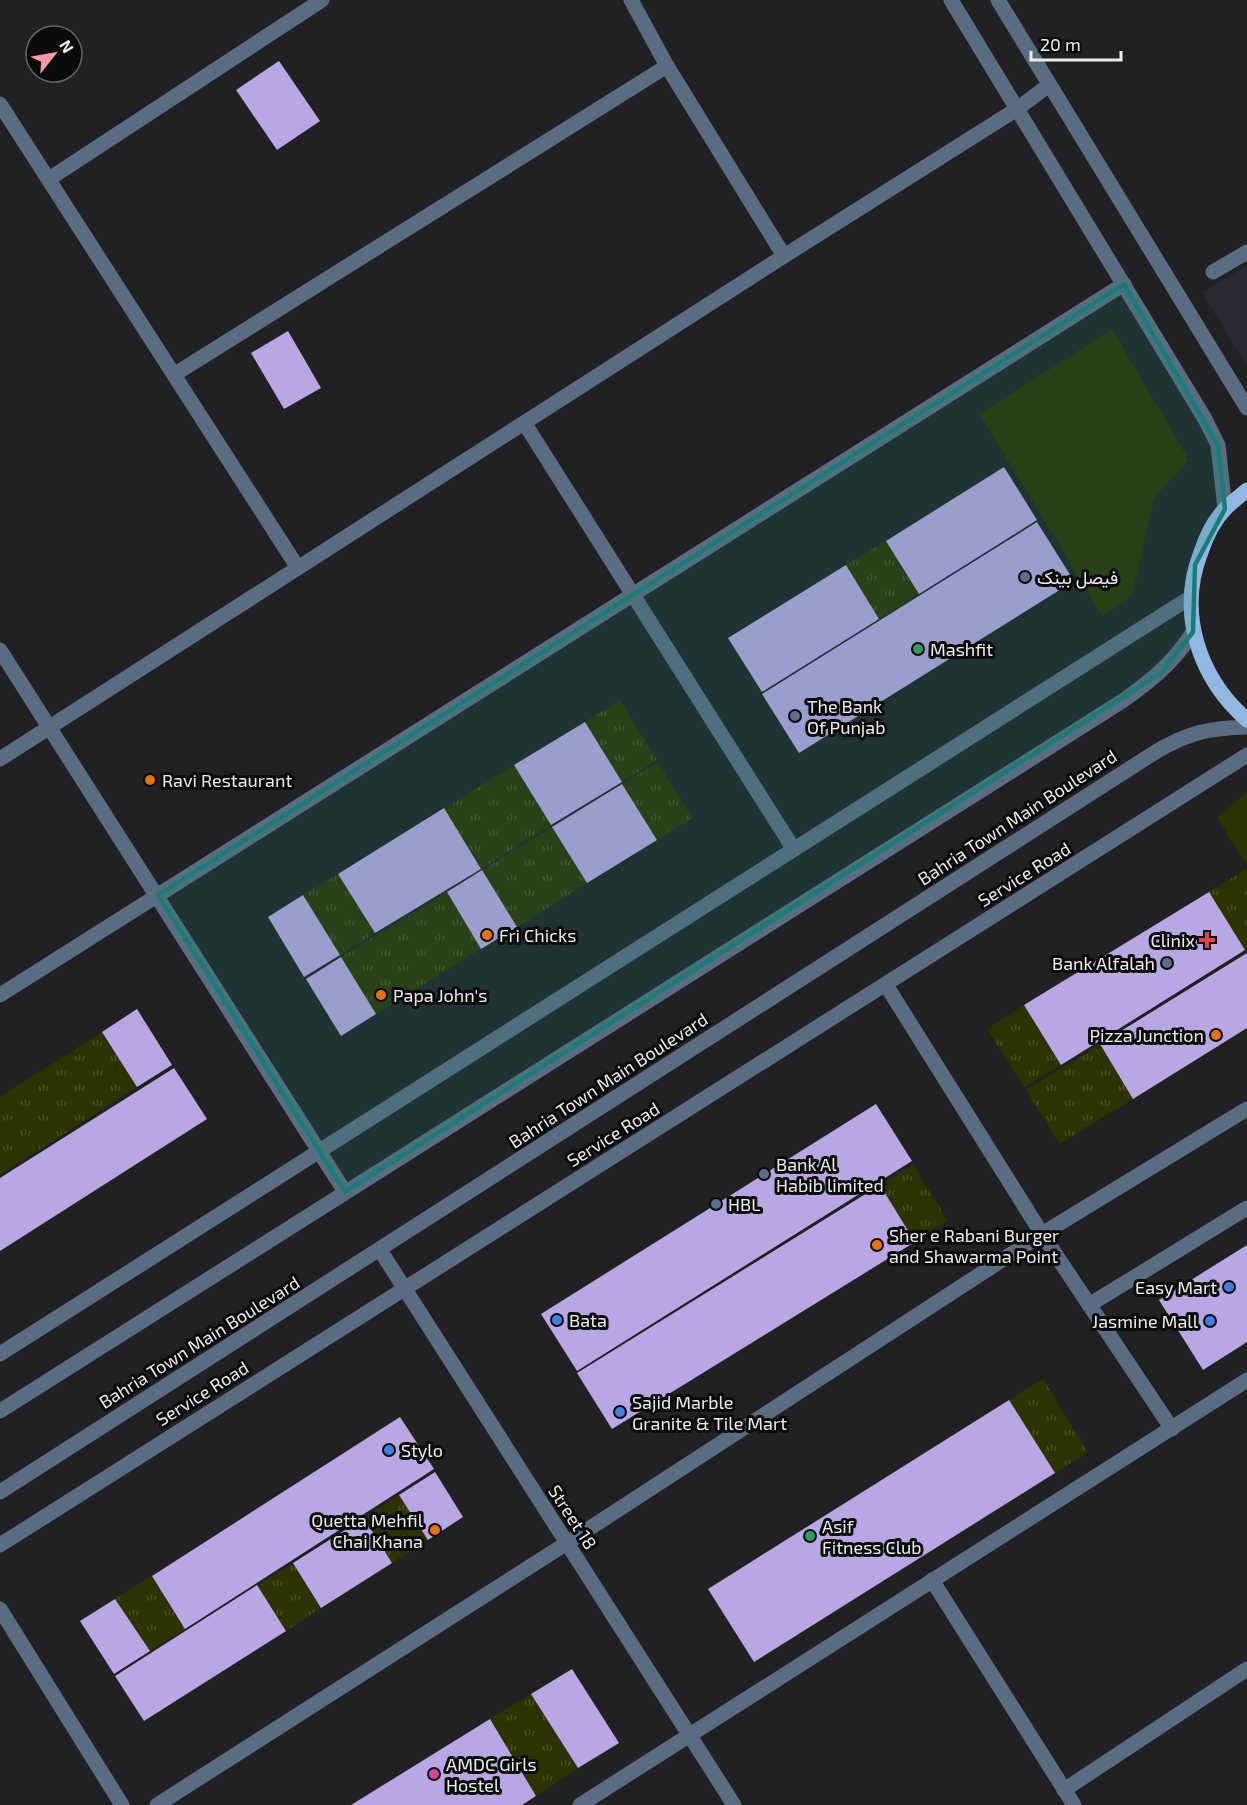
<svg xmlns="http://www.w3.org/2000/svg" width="1247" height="1805" font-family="'Exo 2',Vazirmatn,sans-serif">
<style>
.built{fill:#282931}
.grass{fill:url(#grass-tufts)}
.park{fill:#2c3200}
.building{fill:#b9a7e4}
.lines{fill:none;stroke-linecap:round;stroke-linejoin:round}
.minor{stroke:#5a6c81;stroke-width:15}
.major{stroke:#93b7e3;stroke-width:15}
.marked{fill:#1a7c74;fill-opacity:0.2;stroke:#1a7c74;stroke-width:4.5;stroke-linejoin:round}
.service-dot{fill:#5c6f8a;stroke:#0b0b0c;stroke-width:2}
.leisure-dot{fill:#2e9e5b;stroke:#0b0b0c;stroke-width:2}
.food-dot{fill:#e8710a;stroke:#0b0b0c;stroke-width:2}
.health-dot{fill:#e0444e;stroke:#0b0b0c;stroke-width:2}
.shop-dot{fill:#3f7fe0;stroke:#0b0b0c;stroke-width:2}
.hotel-dot{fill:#d1479c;stroke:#0b0b0c;stroke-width:2}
.labels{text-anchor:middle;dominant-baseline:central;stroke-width:6;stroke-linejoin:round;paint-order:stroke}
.poi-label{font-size:18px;fill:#ececed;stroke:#0b0b0c;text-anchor:start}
.street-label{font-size:18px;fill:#ececed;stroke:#0b0b0c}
</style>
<defs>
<pattern id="grass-tufts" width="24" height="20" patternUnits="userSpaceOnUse" patternTransform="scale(1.5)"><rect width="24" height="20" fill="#2c3200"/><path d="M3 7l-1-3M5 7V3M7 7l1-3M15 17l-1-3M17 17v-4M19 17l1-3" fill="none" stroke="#4b5026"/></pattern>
</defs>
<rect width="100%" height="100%" fill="#212123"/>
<polygon class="built" points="1247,265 1247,366 1202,293"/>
<g class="grass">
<polygon points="886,541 919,594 879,619 846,565"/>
<polygon points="620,700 657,760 622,782 585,722"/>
<polygon points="658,762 692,818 657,840 622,784"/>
<polygon points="514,765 551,825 481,869 444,809"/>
<polygon points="552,827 587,883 517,927 482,870"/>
<polygon points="1245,869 1247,872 1247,949 1245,950 1209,892"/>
<polygon points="338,874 375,933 340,955 303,895"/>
<polygon points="447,892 481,949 376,1014 341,957"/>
<polygon points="1024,1005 1061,1065 1024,1087 987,1029"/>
<polygon points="102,1032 137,1087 0,1175 0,1097"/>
<polygon points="1100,1044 1133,1099 1060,1144 1026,1090"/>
<polygon points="913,1165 948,1221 915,1242 880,1185"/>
<polygon points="1043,1379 1088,1452 1055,1473 1009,1400"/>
<polygon points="399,1495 428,1540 392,1563 364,1518"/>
<polygon points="293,1563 321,1608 286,1631 257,1585"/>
<polygon points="152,1576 185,1629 150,1651 115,1599"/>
<polygon points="531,1694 578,1768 536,1796 490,1719"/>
</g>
<g class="park">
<polygon points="1112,329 1189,460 1154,498 1132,596 1102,616 980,414"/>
<polygon points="1247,792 1247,866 1217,817"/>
</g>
<g class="building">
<polygon points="279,61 320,121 277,150 236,90"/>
<polygon points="288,331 321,388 284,409 251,353"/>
<polygon points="1004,467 1037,520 919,594 886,541"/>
<polygon points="1037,522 1074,581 799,753 762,694"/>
<polygon points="846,565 879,619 762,692 728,638"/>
<polygon points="585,722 622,782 551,825 514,765"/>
<polygon points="622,784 657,840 587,883 552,827"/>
<polygon points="444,808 481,869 375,933 338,874"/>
<polygon points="482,870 517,927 481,949 447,892"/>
<polygon points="1209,892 1245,950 1061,1065 1024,1005"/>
<polygon points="303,895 340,955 304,977 268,917"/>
<polygon points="1247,953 1247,1028 1133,1099 1100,1044"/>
<polygon points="341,957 376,1014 341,1036 306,979"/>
<polygon points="137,1009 172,1065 137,1087 102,1032"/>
<polygon points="174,1068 207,1119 0,1251 0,1178"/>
<polygon points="876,1104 912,1161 577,1371 541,1314"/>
<polygon points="880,1185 915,1242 612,1429 577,1373"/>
<polygon points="1247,1245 1247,1342 1203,1370 1159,1300"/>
<polygon points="1009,1400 1055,1473 754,1662 708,1589"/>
<polygon points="400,1417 434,1469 185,1629 152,1576"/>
<polygon points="435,1472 463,1517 428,1540 399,1495"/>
<polygon points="364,1518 392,1563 321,1608 293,1563"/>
<polygon points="257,1585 286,1631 144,1721 115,1676"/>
<polygon points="115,1599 150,1651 114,1674 80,1621"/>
<polygon points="572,1669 619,1743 578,1768 531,1694"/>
<polygon points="490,1719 536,1796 522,1805 351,1805"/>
</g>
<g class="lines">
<g class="minor">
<polyline points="631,0 667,66 784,256"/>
<polyline points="951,0 1205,419 1218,445 1225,509"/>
<polyline points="998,0 1247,408"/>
<polyline points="0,104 298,568"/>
<polyline points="49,179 322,0"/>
<polyline points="1213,272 1247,252"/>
<polyline points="175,374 667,66"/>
<polyline points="525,424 793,848"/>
<polyline points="0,650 345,1192"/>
<polyline points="0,759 784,256 1017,109 1049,85"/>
<polyline points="886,985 1042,1234 1172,1429"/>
<polyline points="0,995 1124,284"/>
<polyline points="380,1250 734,1805"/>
<polyline points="1089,1305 1247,1208"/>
<path d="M0,1354c398,-251 793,-506 1191,-757"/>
<path d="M0,1411l1124,-711c28,-20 51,-39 69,-68"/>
<path d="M0,1492l1157,-741c33,-19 53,-23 90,-24"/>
<polyline points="0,1545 1247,755"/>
<polyline points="932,1580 1074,1805"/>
<polyline points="0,1609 122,1805"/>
<polyline points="1064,1790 1247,1669"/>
<polyline points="157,1805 567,1543 1042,1234 1247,1109"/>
<polyline points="580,1805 1247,1380"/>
</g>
<path class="major" d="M1247,490c-7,6 -15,12 -21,18 -12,12 -20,29 -25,44 -24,61 -2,126 46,168"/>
</g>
<path class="marked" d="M1124,284l94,161 7,64 -30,56 -2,67 -32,41 -816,519 -187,-297z"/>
<g class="service-dot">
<circle cx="1025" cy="577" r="6"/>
<circle cx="795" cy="716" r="6"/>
<circle cx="1167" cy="963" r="6"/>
<circle cx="764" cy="1174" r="6"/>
<circle cx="716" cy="1204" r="6"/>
</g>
<g class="leisure-dot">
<circle cx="918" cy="649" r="6"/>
<circle cx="810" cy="1536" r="6"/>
</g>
<g class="food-dot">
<circle cx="150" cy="780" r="6"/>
<circle cx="487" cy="935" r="6"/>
<circle cx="381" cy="995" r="6"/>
<circle cx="1216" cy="1035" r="6"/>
<circle cx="877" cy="1245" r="6"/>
<circle cx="435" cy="1530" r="6"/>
</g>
<path class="health-dot" d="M1204 931h6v6h6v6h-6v6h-6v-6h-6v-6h6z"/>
<g class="shop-dot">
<circle cx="1229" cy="1287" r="6"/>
<circle cx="557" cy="1320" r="6"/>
<circle cx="1210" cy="1321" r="6"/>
<circle cx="620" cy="1412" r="6"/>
<circle cx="389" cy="1450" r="6"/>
</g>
<circle class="hotel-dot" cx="434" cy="1774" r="6"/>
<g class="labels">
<g class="poi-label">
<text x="1037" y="577">فیصل بینک</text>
<text x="930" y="649">Mashfit</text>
<text x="807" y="706">The Bank<tspan x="807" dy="21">Of Punjab</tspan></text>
<text x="162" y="780">Ravi Restaurant</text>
<text x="499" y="935">Fri Chicks</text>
<text x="1195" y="940" text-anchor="end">Clinix</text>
<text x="1155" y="963" text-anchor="end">Bank Alfalah</text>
<text x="393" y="995">Papa John's</text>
<text x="1204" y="1035" text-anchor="end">Pizza Junction</text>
<text x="776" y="1164">Bank Al<tspan x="776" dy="21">Habib limited</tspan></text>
<text x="728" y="1204">HBL</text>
<text x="889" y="1235">Sher e Rabani Burger<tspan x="889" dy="21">and Shawarma Point</tspan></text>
<text x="1217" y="1287" text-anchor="end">Easy Mart</text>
<text x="569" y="1320">Bata</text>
<text x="1198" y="1321" text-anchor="end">Jasmine Mall</text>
<text x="632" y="1402">Sajid Marble<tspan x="632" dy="21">Granite &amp; Tile Mart</tspan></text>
<text x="401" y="1450">Stylo</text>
<text x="423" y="1520" text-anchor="end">Quetta Mehfil<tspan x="423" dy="21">Chai Khana</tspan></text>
<text x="822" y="1526">Asif<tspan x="822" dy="21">Fitness Club</tspan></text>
<text x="446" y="1764">AMDC Girls<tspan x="446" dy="21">Hostel</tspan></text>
</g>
<g class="street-label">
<text transform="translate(1017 817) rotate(-33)">Bahria Town Main Boulevard</text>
<text transform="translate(1024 874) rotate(-32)">Service Road</text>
<text transform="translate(608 1080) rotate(-33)">Bahria Town Main Boulevard</text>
<text transform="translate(613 1134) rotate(-32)">Service Road</text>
<text transform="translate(199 1342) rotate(-32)">Bahria Town Main Boulevard</text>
<text transform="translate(202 1393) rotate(-32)">Service Road</text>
<text transform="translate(573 1517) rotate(57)">Street 18</text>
</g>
</g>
<g transform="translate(54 54) rotate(59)"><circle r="28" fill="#0b0b0c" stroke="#656566" stroke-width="1.5"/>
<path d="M0-4.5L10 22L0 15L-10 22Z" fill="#f49aa2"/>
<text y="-9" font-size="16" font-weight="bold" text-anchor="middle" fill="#ececed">N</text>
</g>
<path d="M1031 51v9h90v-9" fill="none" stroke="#ececed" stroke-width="3"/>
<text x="1040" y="51" font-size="18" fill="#ececed" stroke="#0b0b0c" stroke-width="4.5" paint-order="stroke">20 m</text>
</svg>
